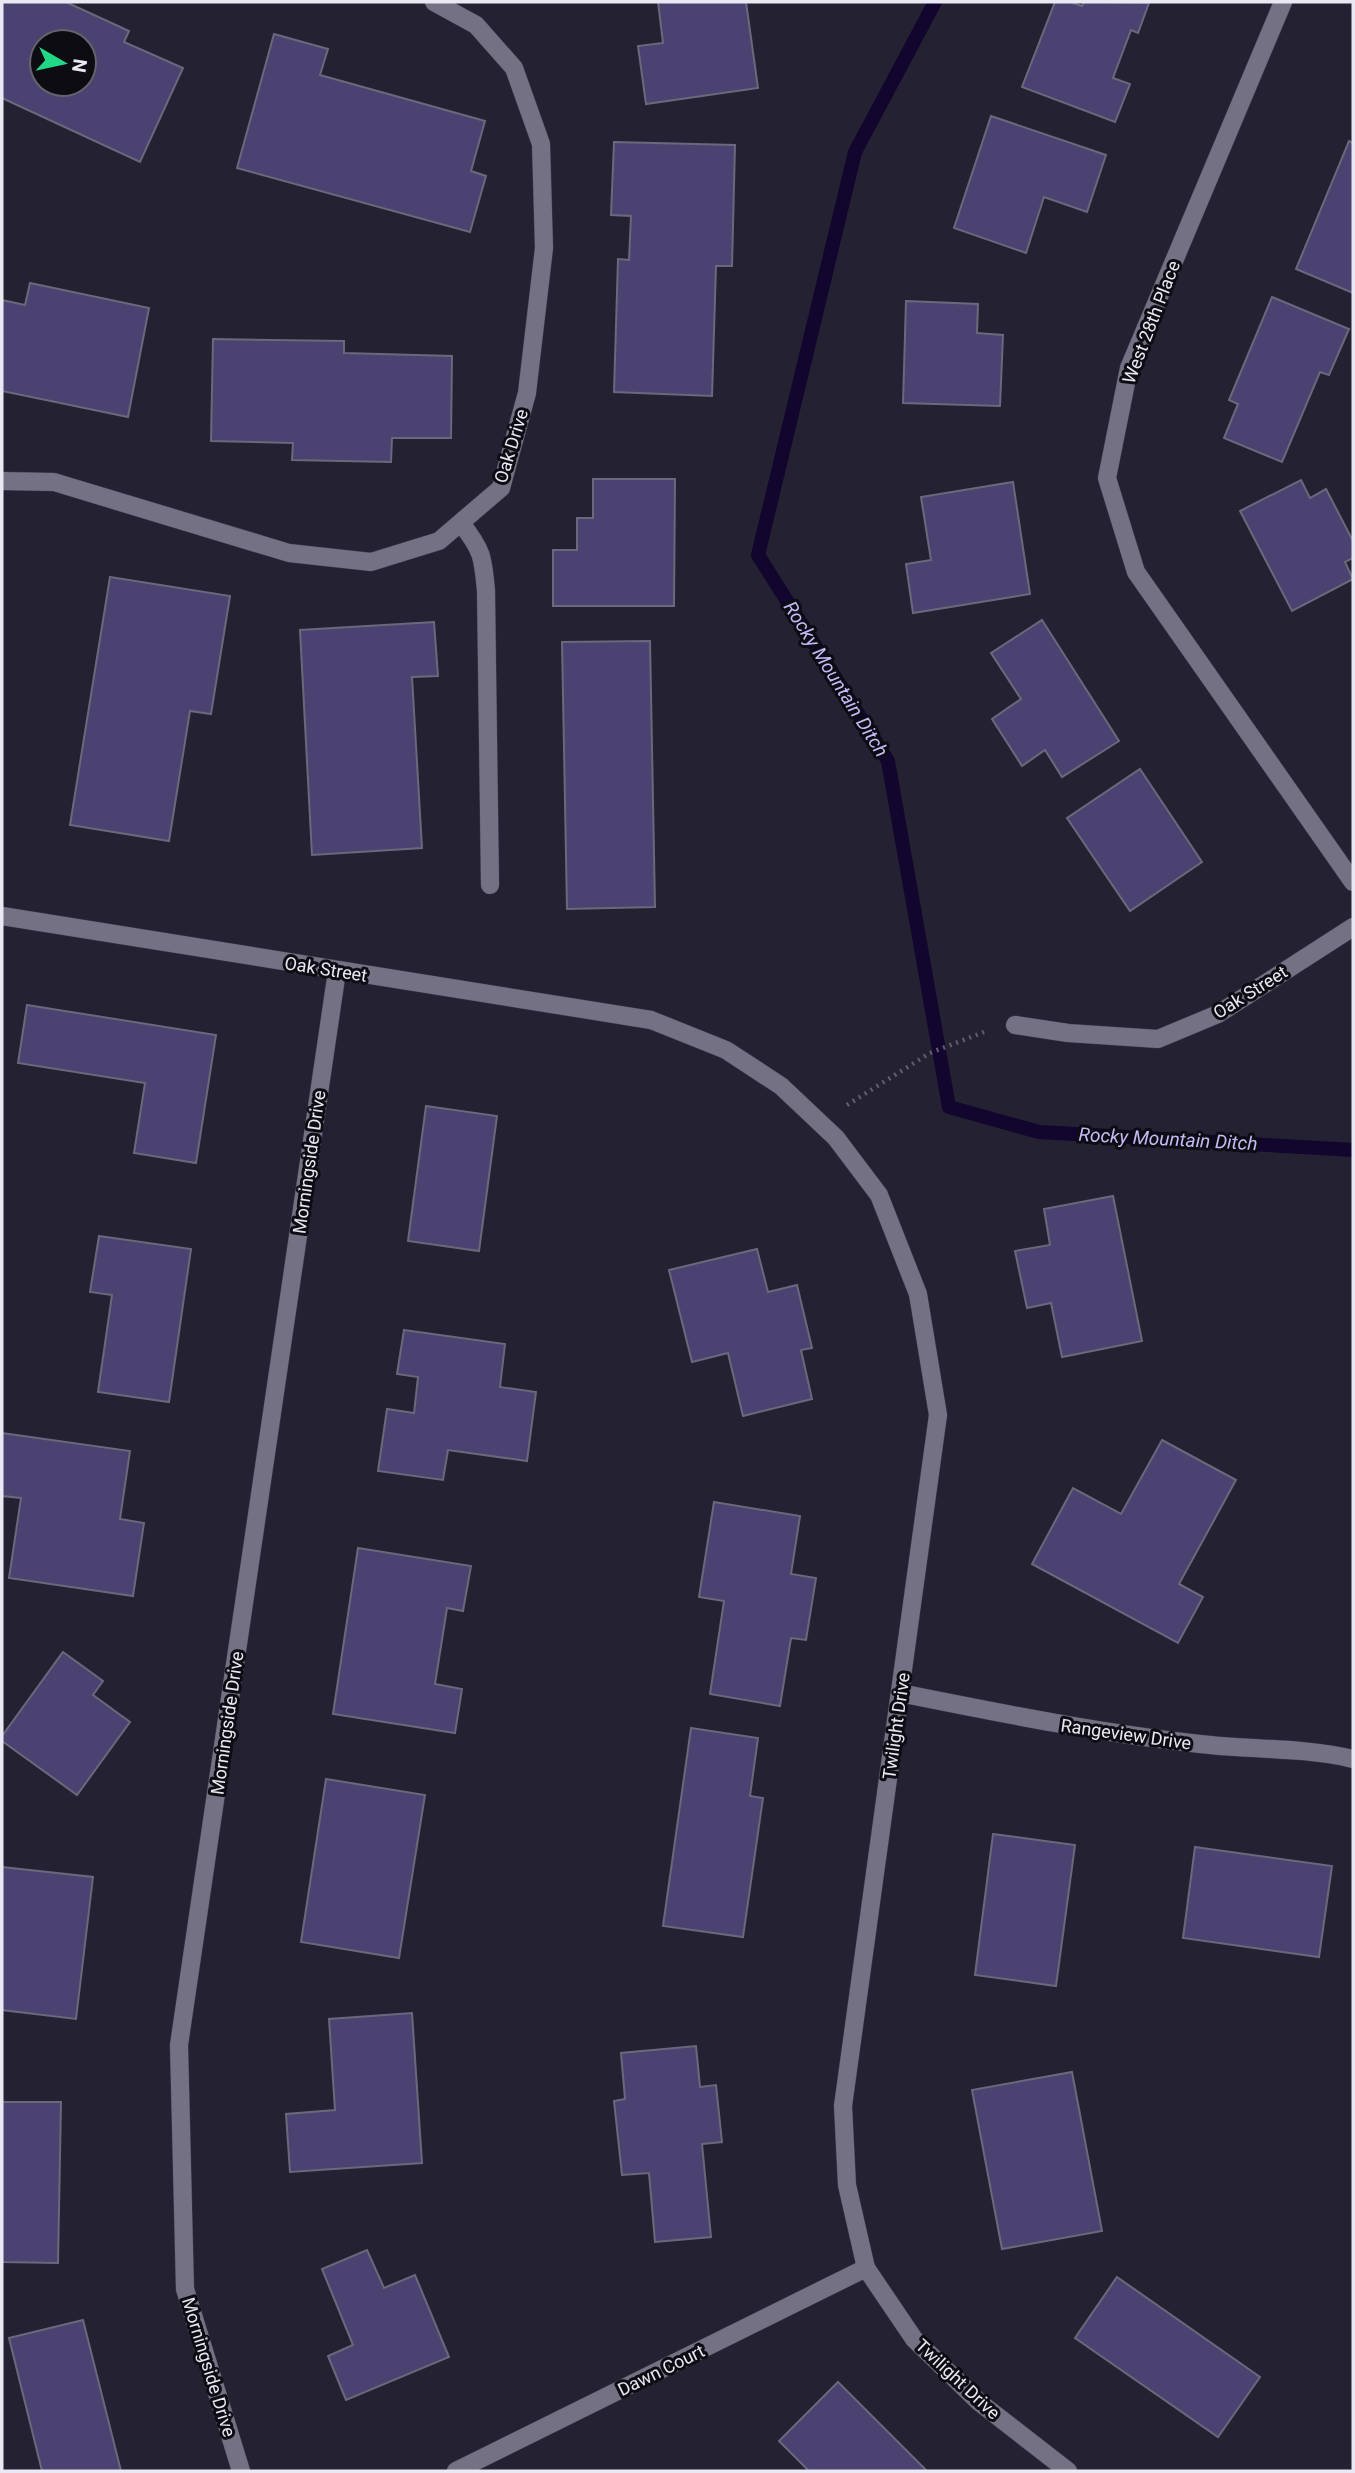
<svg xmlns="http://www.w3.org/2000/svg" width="1355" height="2473" font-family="Roboto,sans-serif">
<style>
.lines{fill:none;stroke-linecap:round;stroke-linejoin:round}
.stream{stroke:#12052e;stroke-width:14}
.building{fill:#4b4271;stroke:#6a687b;stroke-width:2;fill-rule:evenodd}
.service-casing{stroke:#3e3c49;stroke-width:19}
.minor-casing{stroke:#3e3c49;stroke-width:19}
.path{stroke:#615f6e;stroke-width:4.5;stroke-dasharray:2 5;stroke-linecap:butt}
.service{stroke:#747184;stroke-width:18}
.minor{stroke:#747184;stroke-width:18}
.labels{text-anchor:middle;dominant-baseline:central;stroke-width:6;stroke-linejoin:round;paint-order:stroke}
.street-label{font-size:18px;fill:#e9e8f3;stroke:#0d0c13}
.water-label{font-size:19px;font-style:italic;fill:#c3baf7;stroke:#0d0c13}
</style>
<rect width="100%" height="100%" fill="#242232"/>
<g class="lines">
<polyline class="stream" points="935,2 855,152 758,555 888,761 949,1107 1039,1132 1353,1150"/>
</g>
<g class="building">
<path d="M2,2h64l63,29 -5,11 59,26 -43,94 -138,-64zM42,42h42v42h-42z"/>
<polygon points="658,2 746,2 758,88 646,104 638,46 663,43"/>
<polygon points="1055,2 1070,2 1082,6 1084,2 1149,3 1138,33 1131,30 1113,78 1130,84 1115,122 1022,87"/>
<polygon points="274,34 328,49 320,75 485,121 471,171 486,176 470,232 237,168"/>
<polygon points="991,116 1106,155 1087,212 1044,197 1026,253 954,228"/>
<polygon points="1349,141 1353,143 1353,293 1296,269"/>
<polygon points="614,142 735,145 732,266 716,266 712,396 614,392 618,259 629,260 631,216 611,215"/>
<polygon points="30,283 149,308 128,417 2,391 2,300 25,305"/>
<polygon points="1272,297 1349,329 1329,375 1320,372 1282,462 1224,438 1238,404 1229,400"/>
<polygon points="906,301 978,304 977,333 1003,335 1000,406 903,403"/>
<polygon points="213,339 344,341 344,353 452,356 451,438 392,438 391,462 292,460 293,443 211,441"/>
<polygon points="593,479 675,479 674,606 553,606 553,550 577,550 577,518 593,518"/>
<polygon points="1301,480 1310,498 1326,489 1353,541 1353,558 1345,562 1353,579 1292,611 1240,511"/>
<polygon points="1013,482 1030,594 913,613 906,564 931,560 921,497"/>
<polygon points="110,577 230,596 211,714 190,711 169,841 70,825"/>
<polygon points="1042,620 1119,741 1062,777 1045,750 1022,766 992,719 1021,699 991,653"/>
<polygon points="434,622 438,676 412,677 422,848 312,855 300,630"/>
<polygon points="650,641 655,907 567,909 562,642"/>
<polygon points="1140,769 1202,862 1130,911 1067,818"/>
<polygon points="27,1005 216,1035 196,1163 134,1153 145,1083 18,1063"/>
<polygon points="426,1106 497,1116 479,1251 408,1241"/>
<polygon points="1113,1196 1142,1341 1062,1357 1051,1303 1027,1308 1015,1251 1050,1245 1044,1209"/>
<polygon points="99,1236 191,1249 169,1402 98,1392 112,1295 90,1292"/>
<polygon points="757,1249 768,1292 797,1285 812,1348 801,1350 812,1399 743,1416 728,1353 692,1362 669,1270"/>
<polygon points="404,1330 505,1344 500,1387 536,1392 527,1461 448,1450 443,1480 378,1471 387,1409 414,1413 418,1377 397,1374"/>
<polygon points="2,1433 130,1451 120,1519 144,1523 133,1596 9,1578 21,1498 2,1496"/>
<polygon points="1162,1440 1236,1480 1179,1584 1203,1597 1178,1643 1032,1564 1073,1488 1121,1514"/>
<polygon points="714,1502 800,1516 791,1574 816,1578 806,1640 791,1638 780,1706 710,1694 724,1601 699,1597"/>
<polygon points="358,1548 471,1566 463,1611 447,1608 435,1684 462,1689 455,1733 333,1714"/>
<polygon points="63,1652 103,1681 93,1695 130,1722 77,1795 2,1741 2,1736"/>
<polygon points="691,1728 758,1738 750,1796 763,1798 743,1937 663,1926"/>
<polygon points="326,1779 425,1795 399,1958 301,1942"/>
<polygon points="993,1834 1075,1845 1056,1986 975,1975"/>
<polygon points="1195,1847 1332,1866 1319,1957 1183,1938"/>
<polygon points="2,1867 93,1877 76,2019 2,2010"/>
<polygon points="412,2013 422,2163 290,2172 286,2114 335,2110 329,2019"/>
<polygon points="696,2046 700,2087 716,2085 722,2142 702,2144 711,2237 655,2242 649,2173 622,2175 614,2101 625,2099 621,2053"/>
<polygon points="1072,2072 1102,2231 1002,2249 972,2090"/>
<polygon points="2,2102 61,2102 58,2263 2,2262"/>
<polygon points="367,2250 384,2288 415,2275 449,2357 346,2400 328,2356 353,2345 322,2269"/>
<polygon points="1117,2277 1260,2377 1218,2437 1075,2338"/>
<polygon points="83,2320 121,2471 42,2471 9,2338"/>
<polygon points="838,2382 927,2471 809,2471 779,2441"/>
</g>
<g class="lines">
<defs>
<path id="service" d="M461,523c21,27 22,33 25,68l4,294"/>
<g id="minor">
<polyline points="1283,2 1129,368 1107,478 1136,572 1353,882"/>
<polyline points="2,481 54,482 289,553 371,562 439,541 501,488 527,393 544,248 541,144 514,68 476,25 434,2"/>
<polyline points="2,916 651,1020 726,1050 781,1086 836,1138 879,1195 918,1294 938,1415 843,2106 847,2185 866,2268 914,2339 979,2402 1068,2471"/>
<polyline points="1015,1025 1068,1033 1158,1039 1218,1014 1353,927"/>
<path d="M900,1693c100,20 198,40 300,51 51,6 103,3 153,15"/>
<polyline points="241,2471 185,2289 179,2045 337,971"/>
<polyline points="456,2471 866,2268"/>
</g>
</defs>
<use href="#service" class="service-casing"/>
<use href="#minor" class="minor-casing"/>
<polyline class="path" points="847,1105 930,1053 984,1032"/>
<use href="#service" class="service"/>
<use href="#minor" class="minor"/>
</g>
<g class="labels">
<g class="street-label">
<text transform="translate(1151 322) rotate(-69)">West 28th Place</text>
<text transform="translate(511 446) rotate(-73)">Oak Drive</text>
<text transform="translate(326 969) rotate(9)">Oak Street</text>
<text transform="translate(1250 992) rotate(-32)">Oak Street</text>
<text transform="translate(309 1162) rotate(-82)">Morningside Drive</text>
<text transform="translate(227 1723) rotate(-82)">Morningside Drive</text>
<text transform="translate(896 1726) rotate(-82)">Twilight Drive</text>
<text transform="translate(1126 1734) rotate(8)">Rangeview Drive</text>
<text transform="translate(209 2367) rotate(73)">Morningside Drive</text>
<text transform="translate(661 2370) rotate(-26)">Dawn Court</text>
<text transform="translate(958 2379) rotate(43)">Twilight Drive</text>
</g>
<g class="water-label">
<text transform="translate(836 679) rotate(58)">Rocky Mountain Ditch</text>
<text transform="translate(1168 1139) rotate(3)">Rocky Mountain Ditch</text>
</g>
</g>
<rect width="1355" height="2473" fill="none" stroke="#e9e8f3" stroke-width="7"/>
<g transform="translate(63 63) rotate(99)"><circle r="33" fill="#0d0c13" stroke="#65646d" stroke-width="2"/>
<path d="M0-5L12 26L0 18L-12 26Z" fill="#22d887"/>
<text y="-10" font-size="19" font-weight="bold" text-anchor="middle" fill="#e9e8f3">N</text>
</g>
</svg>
